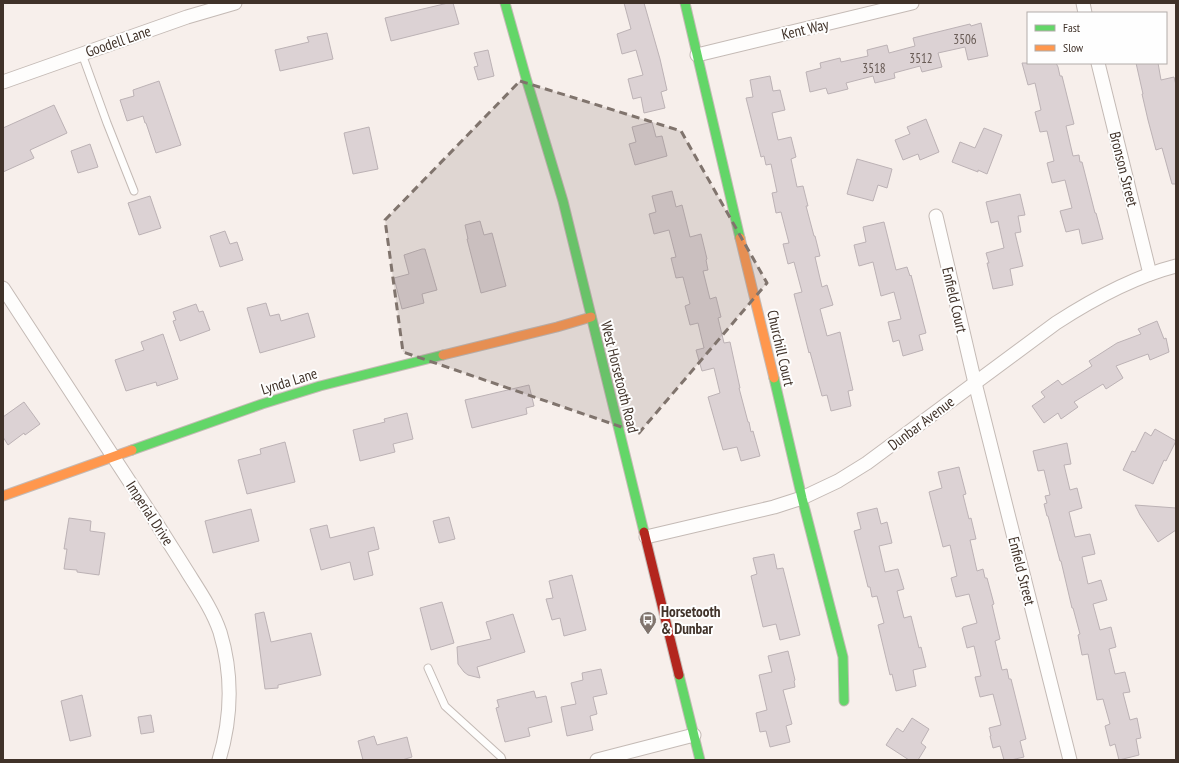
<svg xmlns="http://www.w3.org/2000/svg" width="1179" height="763" font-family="'PT Sans Narrow',sans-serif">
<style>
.building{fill:#dcd2d4;stroke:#bcb2b5}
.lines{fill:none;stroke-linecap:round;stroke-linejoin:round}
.lane-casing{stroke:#c4bab5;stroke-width:9}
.street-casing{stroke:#c4bab5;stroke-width:15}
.fast-casing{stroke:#c4bab5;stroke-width:11}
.slow-casing{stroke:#c4bab5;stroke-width:11}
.jam-casing{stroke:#c4bab5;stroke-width:11}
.lane{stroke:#fefdfc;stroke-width:7}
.street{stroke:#fefdfc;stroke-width:13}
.fast{stroke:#63d668;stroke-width:9}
.slow{stroke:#ff974d;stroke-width:9}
.jam{stroke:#b3261e;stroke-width:9}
.marked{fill:#80746d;fill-opacity:0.2;stroke:#80746d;stroke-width:3;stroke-dasharray:8 5;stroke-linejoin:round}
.labels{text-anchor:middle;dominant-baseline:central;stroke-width:4;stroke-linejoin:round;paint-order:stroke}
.number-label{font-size:13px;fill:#675a54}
.street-label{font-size:15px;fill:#403229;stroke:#fefefe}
.poi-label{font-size:15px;font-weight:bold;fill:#403229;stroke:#fefefe;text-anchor:start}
</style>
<rect width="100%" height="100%" fill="#f7efeb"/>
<g class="building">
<polygon points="448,3 453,3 459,24 391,41 385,18"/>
<polygon points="624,3 644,3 660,59 667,90 661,92 665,108 644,113 641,97 633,99 628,79 643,75 636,50 622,54 617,34 631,29"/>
<polygon points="981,23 988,56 968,60 965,47 938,53 942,67 922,72 920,66 894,73 895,78 875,83 873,76 846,83 848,89 828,94 826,88 810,92 806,72 821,68 820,63 840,58 841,62 868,56 867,50 887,45 889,53 915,46 913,38 970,24 971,26"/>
<polygon points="327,33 333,59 280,71 275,50 309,42 307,37"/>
<polygon points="488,50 494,76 478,80 474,67 478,66 474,53"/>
<polygon points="1022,63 1056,63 1058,67 1060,76 1062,76 1074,124 1066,126 1073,156 1079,155 1080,162 1082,162 1095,213 1096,213 1103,239 1082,244 1079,229 1066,232 1060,211 1072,208 1065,180 1052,183 1047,163 1054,161 1047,131 1040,132 1035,112 1041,110 1035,83 1028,85"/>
<polygon points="1136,63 1158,63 1161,80 1174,77 1176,85 1176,184 1172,184 1162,148 1156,150 1148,120 1142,94 1143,94"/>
<polygon points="770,76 773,91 780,90 785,110 772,113 778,140 791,137 796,157 791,159 797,187 803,186 808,206 806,206 814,236 815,236 820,256 815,257 822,287 827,285 833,305 820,309 827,336 840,332 853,390 848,391 851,406 831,411 827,395 822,396 810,352 809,353 794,294 802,292 794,262 788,264 783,244 789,243 781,212 776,213 772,193 777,192 771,164 766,165 764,156 761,157 746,98 753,97 750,80"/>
<polygon points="159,81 181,145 156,153 146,123 145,123 143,116 127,121 120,100 134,96 133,90"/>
<polygon points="54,105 67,133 30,150 34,158 3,172 3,128"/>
<polygon points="926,119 939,152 920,160 918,154 903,160 895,140 910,134 907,127"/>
<polygon points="652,122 656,137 662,136 667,156 635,165 629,144 636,142 632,127"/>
<polygon points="369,127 378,169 353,174 344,133"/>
<polygon points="984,128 1002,135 987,174 978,170 978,172 952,162 960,142 975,148"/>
<polygon points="90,144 98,167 78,173 71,151"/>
<polygon points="857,159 892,169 887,188 878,185 873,201 847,194"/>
<polygon points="672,191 676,207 682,205 690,237 701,234 707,259 706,260 708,270 703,271 710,299 716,297 721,317 718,318 724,343 730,342 740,388 739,388 748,422 749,422 751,432 753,431 760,456 741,461 737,447 723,450 708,397 720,393 714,368 702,371 696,350 704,348 698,323 690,325 685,306 690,304 683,277 676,278 671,258 676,257 669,230 654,234 649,214 656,212 652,196"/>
<polygon points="1020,194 1025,215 1018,216 1021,232 1015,233 1023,266 1010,269 1013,285 993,289 987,263 989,263 986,253 1004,248 998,221 991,223 986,202"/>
<polygon points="150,196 161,228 139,235 128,203"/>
<polygon points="480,221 484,235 492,233 506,286 481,293 467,239 468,239 465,225"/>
<polygon points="884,222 896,270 907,267 910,276 911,275 926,333 919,335 923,350 903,356 899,340 893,342 888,322 901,319 894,292 881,296 873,262 859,266 854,245 866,242 863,227"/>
<polygon points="225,231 230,244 237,242 243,260 220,267 210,236"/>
<polygon points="422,249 425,249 437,290 422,294 424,303 402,309 394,278 409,274 404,255"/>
<polygon points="266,303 270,316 279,314 281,321 308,313 315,337 260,353 247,308"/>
<polygon points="196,304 199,312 203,311 210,330 180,341 173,321 176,320 173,312"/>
<polygon points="1157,321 1164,339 1166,338 1169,352 1150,360 1148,354 1116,366 1123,378 1106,389 1103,384 1074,402 1078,407 1061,419 1058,413 1044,423 1032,406 1045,397 1041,392 1058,380 1062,385 1092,366 1089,361 1117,343 1141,334 1138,329"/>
<polygon points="163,334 178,379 157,386 156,382 126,391 115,360 144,350 141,342"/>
<polygon points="529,385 534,406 526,408 527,414 472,428 465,400"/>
<polygon points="24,402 40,424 25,435 24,433 8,445 3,437 3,417"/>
<polygon points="407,413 413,439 393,444 395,452 360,461 353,430 385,422 384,419"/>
<polygon points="1155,429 1176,441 1166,461 1164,460 1153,484 1123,470 1132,451 1135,452 1145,432 1151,436"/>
<polygon points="285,442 295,482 247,494 238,460 261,454 260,449"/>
<polygon points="1067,443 1071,464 1064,465 1070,490 1077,488 1082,508 1069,512 1075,537 1090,534 1095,554 1082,557 1088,584 1101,580 1107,600 1093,604 1100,630 1111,627 1116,647 1109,649 1115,674 1125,672 1130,692 1123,693 1130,720 1137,718 1141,738 1136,739 1139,755 1119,760 1115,744 1110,746 1105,726 1110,724 1103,699 1097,700 1088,654 1082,655 1078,635 1080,634 1073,608 1072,608 1061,561 1060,561 1048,516 1047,516 1044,504 1047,503 1045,496 1050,495 1044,470 1038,471 1033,451"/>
<polygon points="959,467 966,494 963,495 969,519 971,518 976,539 970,540 977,571 983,569 985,578 987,578 994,604 992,605 1000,639 995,641 1002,670 1007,669 1009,679 1011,679 1026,739 1020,741 1024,757 1011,760 1004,760 1000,746 993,748 990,736 991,736 989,728 1001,725 993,694 980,697 975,677 981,676 974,646 967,648 962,628 963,628 963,627 977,623 969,594 956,597 951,578 957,576 950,545 943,547 929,492 942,488 938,472"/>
<polygon points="1135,505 1176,508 1176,530 1158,542 1140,515"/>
<polygon points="877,508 881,524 887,522 892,543 879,546 885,572 898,569 904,589 897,591 904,618 911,616 919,648 921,647 926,667 913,670 916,686 896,691 892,674 890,675 878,625 884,623 877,596 872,597 870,587 868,587 854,531 861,529 857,513"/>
<polygon points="251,509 259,541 213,553 205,521"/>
<polygon points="449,517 455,539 439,543 433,521"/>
<polygon points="69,518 91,521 90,531 105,533 99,575 77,572 77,570 64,569 67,549 64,549"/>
<polygon points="327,525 330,538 374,527 379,549 368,552 373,575 354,580 350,562 321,570 310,529"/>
<polygon points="774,554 777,569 783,568 800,635 780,640 776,624 763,627 751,576 757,574 753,558"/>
<polygon points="572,575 586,630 564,636 560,618 552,620 546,599 553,598 549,581"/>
<polygon points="442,602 454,643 431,650 420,608"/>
<polygon points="264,612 271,642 311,633 321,675 278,685 278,688 265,689 255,614"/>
<polygon points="513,614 525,652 477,667 480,678 468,675 464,672 458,664 457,647 491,639 486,622"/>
<polygon points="788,651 795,680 794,681 795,687 783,690 792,724 786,726 790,742 770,747 766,731 760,732 756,713 767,710 759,675 772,672 768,656"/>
<polygon points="601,669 607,694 593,697 597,714 590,716 593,730 567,736 561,707 576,704 571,683 583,680 582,673"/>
<polygon points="534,691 536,698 546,696 552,722 528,728 530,736 505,742 496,708 499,707 497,700"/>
<polygon points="82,695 91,736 70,741 61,701"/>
<polygon points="151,715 154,732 141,734 138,717"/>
<polygon points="912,718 929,729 921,743 926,747 918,760 909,760 886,745 897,728 903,732"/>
<polygon points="374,736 377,745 407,737 412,757 402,760 363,760 358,741"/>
</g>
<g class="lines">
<defs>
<g id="lane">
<polyline points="82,54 107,123 134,191"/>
<polyline points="428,668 445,706 501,757 502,760"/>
</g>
<g id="street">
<polyline points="1083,3 1085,13"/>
<polyline points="697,55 912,3"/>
<polyline points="1098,63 1150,274"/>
<polyline points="3,82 187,17 235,3"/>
<polyline points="936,216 975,383 1070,760"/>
<path d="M3,288c51,77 101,154 151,231 11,18 23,36 34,54 12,19 25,38 32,59 13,43 12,85 -1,128"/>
<path d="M646,537l128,-30 28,-9 36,-17 29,-18 189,-140c37,-24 77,-46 120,-57"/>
<polyline points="597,760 694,735"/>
</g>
<g id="fast">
<polyline points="505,3 526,78 563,201 644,532"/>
<polyline points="685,3 740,238"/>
<polyline points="774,378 802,498 843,657 844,701"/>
<polyline points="132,450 262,404 320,386 443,355"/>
<polyline points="679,675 700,760"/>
</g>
<g id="slow">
<polyline points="740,238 774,378"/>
<polyline points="443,355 557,327 591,317"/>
<polyline points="3,496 132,450"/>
</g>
<polyline id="jam" points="644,532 679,675"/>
</defs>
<use href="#lane" class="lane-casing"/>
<use href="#street" class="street-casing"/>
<use href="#fast" class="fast-casing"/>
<use href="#slow" class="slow-casing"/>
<use href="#jam" class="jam-casing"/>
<use href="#lane" class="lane"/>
<use href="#street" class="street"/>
<use href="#fast" class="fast"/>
<use href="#slow" class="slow"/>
<use href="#jam" class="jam"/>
</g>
<path class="marked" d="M520,81l161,50 86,152 -128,150 -236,-81 -18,-132z"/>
<defs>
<symbol id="bus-pin" viewBox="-11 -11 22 30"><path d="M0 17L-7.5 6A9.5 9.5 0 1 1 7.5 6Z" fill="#80746d" stroke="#fefefe"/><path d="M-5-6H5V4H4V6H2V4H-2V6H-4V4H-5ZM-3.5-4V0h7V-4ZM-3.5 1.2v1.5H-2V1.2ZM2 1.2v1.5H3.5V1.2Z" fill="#fff"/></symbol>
</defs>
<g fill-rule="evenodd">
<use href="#bus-pin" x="638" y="610" width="20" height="27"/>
</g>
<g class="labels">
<g class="number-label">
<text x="965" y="39">3506</text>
<text x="921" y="58">3512</text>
<text x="874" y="68">3518</text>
</g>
<g class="street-label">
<text transform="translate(805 29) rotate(-13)">Kent Way</text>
<text transform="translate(118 41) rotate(-19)">Goodell Lane</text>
<text transform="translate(1124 169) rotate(76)">Bronson Street</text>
<text transform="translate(955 300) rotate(77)">Enfield Court</text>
<text transform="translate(781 348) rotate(77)">Churchill Court</text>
<text transform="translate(620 377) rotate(76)">West Horsetooth Road</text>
<text transform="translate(289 381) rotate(-17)">Lynda Lane</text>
<text transform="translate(921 423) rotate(-37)">Dunbar Avenue</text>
<text transform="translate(150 513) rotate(57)">Imperial Drive</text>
<text transform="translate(1022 571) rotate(76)">Enfield Street</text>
</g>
<g class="poi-label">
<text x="661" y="611">Horsetooth<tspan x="661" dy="17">&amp; Dunbar</tspan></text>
</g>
</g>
<rect width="1179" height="763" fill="none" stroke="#403229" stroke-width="8"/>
<rect x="1027" y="12" width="140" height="52" fill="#fefefe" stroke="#b2aca9"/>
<rect x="1035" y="25" width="20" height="6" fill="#63d668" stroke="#b2aca9"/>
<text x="1063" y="32" font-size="12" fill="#403229">Fast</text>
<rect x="1035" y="45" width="20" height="6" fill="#ff974d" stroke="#b2aca9"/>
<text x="1063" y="52" font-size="12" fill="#403229">Slow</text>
</svg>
